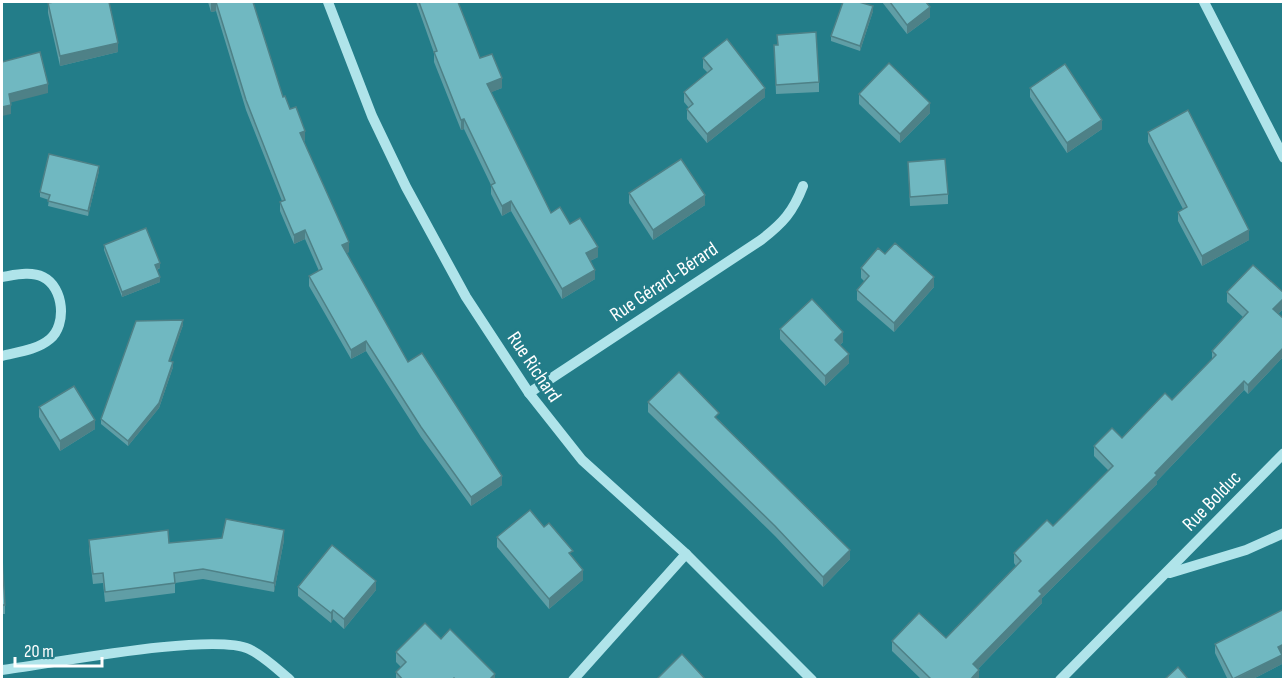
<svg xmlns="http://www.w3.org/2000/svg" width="1285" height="681" font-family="'Sofia Sans Condensed',sans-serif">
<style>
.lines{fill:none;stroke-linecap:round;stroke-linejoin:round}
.minor{stroke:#b0e4ea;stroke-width:10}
.wall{fill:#609ea6}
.shaded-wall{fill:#4e8187}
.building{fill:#70b8c1;stroke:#4e8187;stroke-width:1.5}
.labels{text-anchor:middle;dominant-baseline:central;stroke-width:6;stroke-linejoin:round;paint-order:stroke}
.street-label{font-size:20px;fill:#fff;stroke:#237d89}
</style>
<rect width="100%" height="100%" fill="#237d89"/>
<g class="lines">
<g class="minor">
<polyline points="328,2 372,116 406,187 466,297 529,393 582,460 686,554 812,680"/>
<polyline points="1204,2 1284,158"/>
<path d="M2,277c13,-2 29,-6 41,0 21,10 24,48 7,62 -13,11 -32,13 -48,17"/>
<path d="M529,393l232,-153c22,-17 32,-28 42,-54"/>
<polyline points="1170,573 1246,550 1284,533"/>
<path d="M2,670c48,-6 210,-38 247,-21 15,7 28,20 41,31"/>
<polyline points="573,680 686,554"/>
<polyline points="1060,680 1284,453"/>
</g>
</g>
<g class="wall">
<polygon points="208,2 253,2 283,97 290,109 305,140 304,141 349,252 346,253 408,362 502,485 471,506 421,437 366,351 351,359 309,286 309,276 319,271 305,239 294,244 280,211 280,202 282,201 246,110 216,11 211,12"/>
<polygon points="416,2 458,2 480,58 502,88 491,92 551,213 570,224 598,257 590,261 595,279 562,299 511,211 502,216 491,194 491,185 464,129 461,130 434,62 434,53"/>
<polygon points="882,2 926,2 930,17 907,34"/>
<polygon points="48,3 118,52 60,66 48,13"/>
<polygon points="873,11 860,51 831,41 831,36"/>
<polygon points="777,35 819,82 819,92 776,94 774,45 777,45"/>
<polygon points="703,58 765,97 707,143 687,119 687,109 689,108 684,102 684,92 708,73 703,68"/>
<polygon points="1030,88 1102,129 1067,153 1030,97"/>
<polygon points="859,94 930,113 900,143 859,104"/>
<polygon points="1148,132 1249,240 1202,266 1178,221 1178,212 1183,209 1148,142"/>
<polygon points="908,162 948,194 948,204 910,206"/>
<polygon points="99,171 88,216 48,206 49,200 40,197 40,192"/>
<polygon points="629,193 705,205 653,240 629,203"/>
<polygon points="104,245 160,268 157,270 160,282 122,297 104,250"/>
<polygon points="885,254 934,287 894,332 857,300 857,290 865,282 861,278 861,268"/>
<polygon points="1227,292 1284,293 1284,308 1278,314 1284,319 1284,356 1248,394 1244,390 1157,481 1157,484 1042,598 1042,603 978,669 979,680 922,680 892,651 892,641 946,638 1016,566 1014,563 1014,553 1053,526 1109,471 1094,456 1094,446 1122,438 1172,400 1212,359 1212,351 1243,317 1227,302"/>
<polygon points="183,325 170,361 173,367 159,408 128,446 101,424 101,419"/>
<polygon points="780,329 843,342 840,345 849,363 825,386 780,339"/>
<polygon points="648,402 719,420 850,559 823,587 775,536 648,412"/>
<polygon points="39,407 95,429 60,451 39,417"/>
<polygon points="497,537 573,557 583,580 549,609 497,547"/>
<polygon points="89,540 169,543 284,540 274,592 203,579 175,583 175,593 105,602 103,583 93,584 89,550"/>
<polygon points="2,558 5,605 5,614 2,614"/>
<polygon points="298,587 376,590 344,629 333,619 331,623 298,596"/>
<polygon points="1284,609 1284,654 1282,655 1282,664 1251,680 1228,680 1215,653 1215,644"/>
<polygon points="441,639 495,680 396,680 396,672 401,667 396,662 396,652"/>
</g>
<g class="shaded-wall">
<polygon points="211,2 216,2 216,11 211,12"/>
<polygon points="873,6 873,11 860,51 860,46"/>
<polygon points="930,7 930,17 907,34 907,25"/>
<polygon points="118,43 118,52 60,66 60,56"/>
<polygon points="502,78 502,88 487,94 487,84"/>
<polygon points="48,84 48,93 9,103 9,94"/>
<polygon points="765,88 765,97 707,143 707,134"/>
<polygon points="930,103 930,113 900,143 900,134"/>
<polygon points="11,105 11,114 2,116 2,107"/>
<polygon points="464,119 464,129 461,130 461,120"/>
<polygon points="1102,120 1102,129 1067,153 1067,143"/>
<polygon points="305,131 305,140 300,142 300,133"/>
<polygon points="99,166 99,171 88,216 88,211"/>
<polygon points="705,195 705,205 653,240 653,230"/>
<polygon points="511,201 511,211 502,216 502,206"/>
<polygon points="305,230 305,239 294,244 294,235"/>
<polygon points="1249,230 1249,240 1202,266 1202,256"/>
<polygon points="349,242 349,252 342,255 342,245"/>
<polygon points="598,247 598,257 586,263 586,253"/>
<polygon points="160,263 160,268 155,270 155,265"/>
<polygon points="595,270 595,279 562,299 562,289"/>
<polygon points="160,277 160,282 122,297 122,292"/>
<polygon points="934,277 934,287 894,332 894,323"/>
<polygon points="1284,298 1284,308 1273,319 1273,309"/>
<polygon points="183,320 183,325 169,366 169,361"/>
<polygon points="843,332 843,342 835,349 835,340"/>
<polygon points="366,341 366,351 351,359 351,350"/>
<polygon points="1284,347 1284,356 1248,394 1248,385"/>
<polygon points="849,354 849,363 825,386 825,376"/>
<polygon points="173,362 173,367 159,408 128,446 128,441"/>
<polygon points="1244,381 1244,390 1157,481 1157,484 1042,598 1042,603 973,674 973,664 1039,591 1155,473"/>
<polygon points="95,420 95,429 60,451 60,441"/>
<polygon points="502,476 502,485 471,506 471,497"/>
<polygon points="284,530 284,540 274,592 274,583"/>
<polygon points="850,550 850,559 823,587 823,577"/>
<polygon points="583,570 583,580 549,609 549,599"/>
<polygon points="376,581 376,590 344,629 344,619"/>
<polygon points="333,610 333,619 331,623 331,613"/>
<polygon points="1284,644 1284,654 1278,656 1278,647"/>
<polygon points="1282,655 1282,664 1251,680 1233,680"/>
<polygon points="979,670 979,680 970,680"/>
<polygon points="495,674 495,680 489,680"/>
</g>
<g class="building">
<polygon points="54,2 109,2 118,43 60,56 48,3"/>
<polygon points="216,2 253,2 283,97 285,96 290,109 296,107 305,131 300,133 349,242 342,245 408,362 422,353 502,476 471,497 421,427 366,341 351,350 309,276 322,269 305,230 294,235 280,202 285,200 246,100"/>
<polygon points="419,2 458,2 480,58 492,54 502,78 487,84 551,213 560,207 570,224 580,218 598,247 586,253 595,270 562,289 511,201 502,206 491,185 495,183 464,119 461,120 434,52 437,51"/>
<polygon points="843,2 859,2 873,6 860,46 831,36"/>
<polygon points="890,2 926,2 930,7 907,25"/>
<polygon points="816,32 819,82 776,85 774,45 778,45 777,35"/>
<polygon points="727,39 765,88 707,134 687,109 693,104 684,92 712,69 703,58"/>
<polygon points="40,52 48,84 9,94 11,105 2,107 2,62"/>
<polygon points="889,63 930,103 900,134 859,94"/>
<polygon points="1065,64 1102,120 1067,143 1030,88"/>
<polygon points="1188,110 1249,230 1202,256 1178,212 1187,207 1148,132"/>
<polygon points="49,154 99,166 88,211 48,201 50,195 40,192"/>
<polygon points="681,159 705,195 653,230 629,193"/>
<polygon points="945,159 948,194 910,197 908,162"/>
<polygon points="146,228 160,263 155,265 160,277 122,292 104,245"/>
<polygon points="895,243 934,277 894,323 857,290 869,276 861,268 878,248 885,254"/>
<polygon points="1253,265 1284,293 1284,298 1273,309 1284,319 1284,347 1248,385 1244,381 1155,473 1157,475 1039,591 1042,594 973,664 979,670 970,680 932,680 892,641 919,613 946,638 1021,561 1014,553 1047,520 1053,526 1113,466 1094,446 1112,428 1122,438 1165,393 1172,400 1216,355 1212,351 1248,312 1227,292"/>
<polygon points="812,299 843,332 835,340 849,354 825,376 780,329"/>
<polygon points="183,320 169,361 173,362 159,403 128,441 101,419 136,321"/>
<polygon points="679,372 719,413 715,417 850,550 823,577 775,526 648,402"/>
<polygon points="74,386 95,420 60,441 39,407"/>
<polygon points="530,510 544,527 549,523 573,551 569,553 583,570 549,599 497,537"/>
<polygon points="226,519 284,530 274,583 203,569 174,573 175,583 105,592 103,573 93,574 89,540 168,530 169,543 222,538"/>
<polygon points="332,545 376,581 344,619 333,610 331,613 298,587"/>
<polygon points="2,558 5,605 2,605"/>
<polygon points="1284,609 1284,644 1278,647 1282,655 1233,679 1215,644"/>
<polygon points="425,623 441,639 450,629 495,674 489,680 456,680 454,678 452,680 403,680 396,672 406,662 396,652"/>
<polygon points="682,654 706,680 656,680"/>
<polygon points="1178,667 1189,680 1164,680"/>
</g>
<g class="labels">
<g class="street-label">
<text transform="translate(664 282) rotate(-34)">Rue Gérard-Bérard</text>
<text transform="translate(534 367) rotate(56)">Rue Richard</text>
<text transform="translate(1212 501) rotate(-46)">Rue Bolduc</text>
</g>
</g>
<rect width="1285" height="681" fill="none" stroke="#ffffff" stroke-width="6"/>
<path d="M15 657v9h87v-9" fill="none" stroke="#ffffff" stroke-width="3"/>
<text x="24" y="657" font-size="18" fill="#ffffff" stroke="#237d89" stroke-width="4.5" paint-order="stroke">20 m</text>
</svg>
